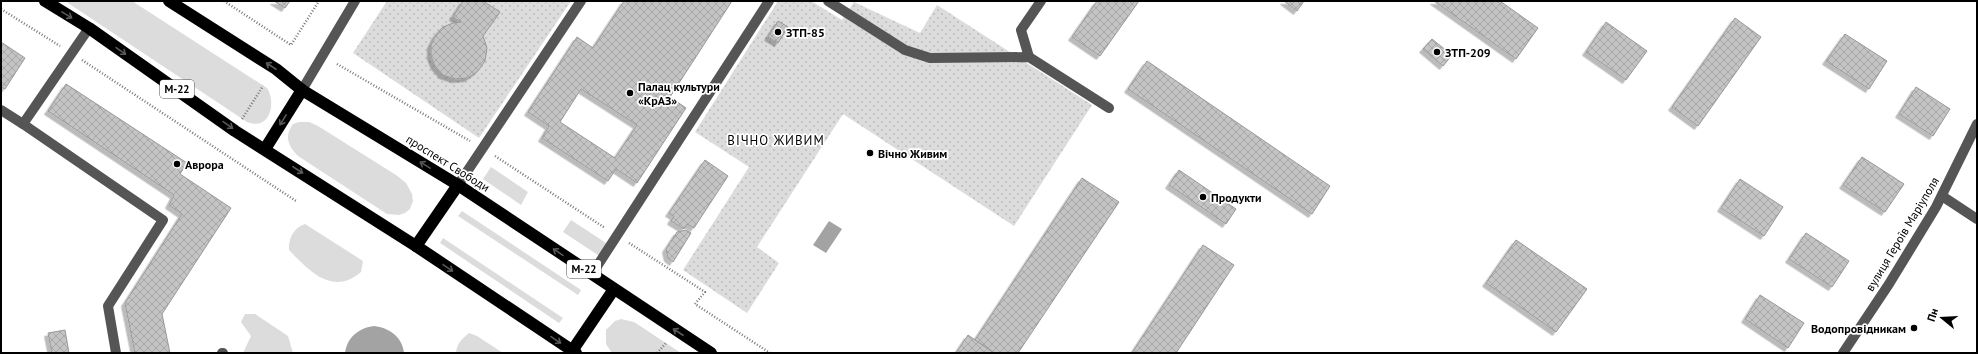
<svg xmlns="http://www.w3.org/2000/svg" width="1978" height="354" font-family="'PT Sans',sans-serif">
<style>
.grass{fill:#dcdcdc}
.park{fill:url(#park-dots)}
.water{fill:#a3a3a3}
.building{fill:url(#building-cross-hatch);stroke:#999;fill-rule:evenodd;filter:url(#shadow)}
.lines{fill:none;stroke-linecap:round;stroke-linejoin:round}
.path{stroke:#777;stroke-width:2.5;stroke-dasharray:1 2;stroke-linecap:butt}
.minor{stroke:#555;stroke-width:10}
.highway{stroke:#000;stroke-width:12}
.oneway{stroke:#595959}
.poi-dot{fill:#000;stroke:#fff;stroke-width:1.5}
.labels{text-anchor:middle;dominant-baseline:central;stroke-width:3.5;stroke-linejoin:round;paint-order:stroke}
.shield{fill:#fff;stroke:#4c4c4c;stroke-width:1}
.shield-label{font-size:11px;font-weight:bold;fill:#000}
.poi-label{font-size:12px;font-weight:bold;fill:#000;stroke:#fff;text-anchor:start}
.street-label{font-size:12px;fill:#000;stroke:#fff}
.neighbourhood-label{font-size:13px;letter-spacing:1px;fill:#000;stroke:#fff}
</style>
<defs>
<pattern id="park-dots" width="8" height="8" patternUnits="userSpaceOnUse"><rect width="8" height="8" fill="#dcdcdc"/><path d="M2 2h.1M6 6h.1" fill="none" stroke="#bbb" stroke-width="1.8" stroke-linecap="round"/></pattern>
<pattern id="building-cross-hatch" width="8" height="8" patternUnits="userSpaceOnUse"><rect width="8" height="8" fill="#c4c4c4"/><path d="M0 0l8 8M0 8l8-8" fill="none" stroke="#a7a7a7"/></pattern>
<filter id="shadow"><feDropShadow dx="-3.5" dy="3.5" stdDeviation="0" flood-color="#0004"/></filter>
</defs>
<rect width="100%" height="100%" fill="#fff"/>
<g class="grass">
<path d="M65,1h67l135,87c10,16 2,43 -20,34z"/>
<path d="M299,122h10l9,4 78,49 10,8 6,11 1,7 -3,8 -5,4 -6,2 -12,-1 -89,-58c-10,-10 -14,-20 -5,-32z"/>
<polygon points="491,167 528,192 521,205 483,179"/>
<polygon points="462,211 581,290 578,295 458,216"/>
<polygon points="571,220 609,245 601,257 563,232"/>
<path d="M305,224l58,37 -2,11c-28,24 -51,0 -72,-22 -1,-11 5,-23 16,-26z"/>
<polygon points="443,238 563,318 559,323 440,243"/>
<polygon points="245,314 255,314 288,336 293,353 243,353 251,336 241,322"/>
<polygon points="621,319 634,322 681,353 612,353 606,344 606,330 615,321"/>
<path d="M469,333l8,3 26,17h-47c1,-10 6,-14 13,-20z"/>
</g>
<g class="park">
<polygon points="387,1 571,1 479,138 353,53"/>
<polygon points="778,1 811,1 842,20 854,2 920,33 937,5 1092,105 1014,226 843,114 757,247 779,263 747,313 683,270 749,167 695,132"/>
</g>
<g class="water">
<polygon points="829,221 842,229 826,253 813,245"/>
<path d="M374,326c16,2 28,11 30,27h-59c2,-16 14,-25 29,-27z"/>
</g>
<g class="building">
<polygon points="274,1 290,1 285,8"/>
<polygon points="463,1 483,1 500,12 483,36 487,48 485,61 478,71 468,78 455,79 443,75 435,66 431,56 431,45 436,35 443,27 453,23 461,22 453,17"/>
<path d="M624,1h108l-62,96 16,11 -49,75 -21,-14 -8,12 -66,-43 7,-12 -21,-14 49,-75 16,11zM581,89l56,36 -22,33 -55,-36z"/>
<polygon points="1097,1 1139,1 1100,56 1072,37"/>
<polygon points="1284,1 1304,1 1297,11"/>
<polygon points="1434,1 1500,1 1538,28 1516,59"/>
<polygon points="1735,18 1761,37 1698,126 1672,107"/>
<polygon points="778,21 788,27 778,43 768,37"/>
<polygon points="1606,22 1647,51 1626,80 1586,52"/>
<polygon points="1845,34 1887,61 1869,89 1826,61"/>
<polygon points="1432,39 1452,55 1443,66 1423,49"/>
<polygon points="1,42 25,58 5,89 1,87"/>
<polygon points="1147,61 1330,186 1312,214 1128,89"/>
<polygon points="66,84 187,163 180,174 231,208 162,314 170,353 135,353 125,303 182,214 169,205 174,195 48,111"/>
<polygon points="1916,87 1950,109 1933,136 1899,114"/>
<polygon points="1862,157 1904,184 1885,212 1843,185"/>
<polygon points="705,160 728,176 694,228 687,224 684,229 671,221 674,216 669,213"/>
<polygon points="1179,170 1236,209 1226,224 1169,185"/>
<polygon points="1082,178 1119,202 1018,353 995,353 975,340"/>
<polygon points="1740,179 1783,207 1764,236 1721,208"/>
<polygon points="686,230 691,233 673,262 668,258 666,249 677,232"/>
<polygon points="1806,233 1849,261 1832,287 1789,259"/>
<polygon points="1516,240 1587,289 1556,332 1486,283"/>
<polygon points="1203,245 1234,265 1176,353 1132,353"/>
<polygon points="1760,295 1804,323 1788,348 1745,319"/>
<polygon points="65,330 69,353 52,353 48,333"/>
<polygon points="968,335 994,353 956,353"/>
</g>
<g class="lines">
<g class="path">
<polyline points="224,1 291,45 319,1"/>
<polyline points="1,9 60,46"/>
<polyline points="82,60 296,201"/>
<polyline points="337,64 470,141"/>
<polyline points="242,119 263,86"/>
<polyline points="495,156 605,228"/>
<polyline points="629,243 705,292 695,304 770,353"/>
<polyline points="657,353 666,343"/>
</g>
<g class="minor">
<polyline points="828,1 905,50 930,58 1029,57 1109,108"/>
<polyline points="89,28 23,124 163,220 108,306 116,353"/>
<polyline points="1029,57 1021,30 1041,1"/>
<polyline points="302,90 355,1"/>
<polyline points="1,110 23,124"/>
<polyline points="458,185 581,1"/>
<polyline points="1942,196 1977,219"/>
<polyline points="592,274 769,1"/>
<polyline points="222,353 223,353"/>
<polyline points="1843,353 1889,284 1936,207 1977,124"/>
</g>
<g class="highway">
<polyline points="45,1 89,28 235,131 416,246 576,353"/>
<polyline points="169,1 276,69 302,90 458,185 711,353"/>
<polyline points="265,149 302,90"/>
<polyline points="416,246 458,185"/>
<polyline points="572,351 614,289"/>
</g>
</g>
<defs><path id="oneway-shaft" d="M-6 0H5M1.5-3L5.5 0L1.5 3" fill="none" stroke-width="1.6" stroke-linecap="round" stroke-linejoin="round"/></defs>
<g class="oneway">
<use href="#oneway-shaft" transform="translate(67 15) rotate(32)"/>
<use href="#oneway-shaft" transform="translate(121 51) rotate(35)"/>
<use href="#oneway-shaft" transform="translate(271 66) rotate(-147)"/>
<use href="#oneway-shaft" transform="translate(283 120) rotate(122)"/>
<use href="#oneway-shaft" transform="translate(228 125) rotate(35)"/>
<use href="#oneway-shaft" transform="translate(425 165) rotate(-149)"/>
<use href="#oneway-shaft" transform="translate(298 170) rotate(33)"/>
<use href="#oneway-shaft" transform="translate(558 252) rotate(-146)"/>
<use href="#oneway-shaft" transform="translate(448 268) rotate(34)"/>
<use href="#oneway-shaft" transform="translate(678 332) rotate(-147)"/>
<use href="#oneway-shaft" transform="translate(556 340) rotate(34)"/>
</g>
<g class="poi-dot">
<circle cx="778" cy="32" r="4"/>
<circle cx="1437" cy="52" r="4"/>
<circle cx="630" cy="93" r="4"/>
<circle cx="870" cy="153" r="4"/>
<circle cx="177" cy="164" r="4"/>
<circle cx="1203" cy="197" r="4"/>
<circle cx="1914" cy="328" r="4"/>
</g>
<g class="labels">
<g class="shield">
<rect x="160" y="80" width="34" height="18" rx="3"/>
<rect x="567" y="260" width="34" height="18" rx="3"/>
</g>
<g class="shield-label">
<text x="177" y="89">М-22</text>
<text x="584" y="269">М-22</text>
</g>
<g class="poi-label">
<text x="786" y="32">ЗТП-85</text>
<text x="1445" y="52">ЗТП-209</text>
<text x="638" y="86">Палац культури<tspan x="638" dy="14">«КрАЗ»</tspan></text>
<text x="878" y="153">Вічно Живим</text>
<text x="185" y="164">Аврора</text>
<text x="1211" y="197">Продукти</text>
<text x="1906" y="328" text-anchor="end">Водопровідникам</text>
</g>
<g class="street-label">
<text transform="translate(448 163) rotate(32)">проспект Свободи</text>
<text transform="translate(1902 234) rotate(-59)">вулиця Героїв Маріуполя</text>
</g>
<g class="neighbourhood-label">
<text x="776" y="140">ВІЧНО ЖИВИМ</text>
</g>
</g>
<rect width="1978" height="354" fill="none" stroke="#000000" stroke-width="4"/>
<g transform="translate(1942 318) rotate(288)" stroke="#ffffff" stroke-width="3" paint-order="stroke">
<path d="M0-3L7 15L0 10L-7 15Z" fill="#000000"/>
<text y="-6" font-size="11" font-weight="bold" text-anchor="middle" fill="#000000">Пн</text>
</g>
</svg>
